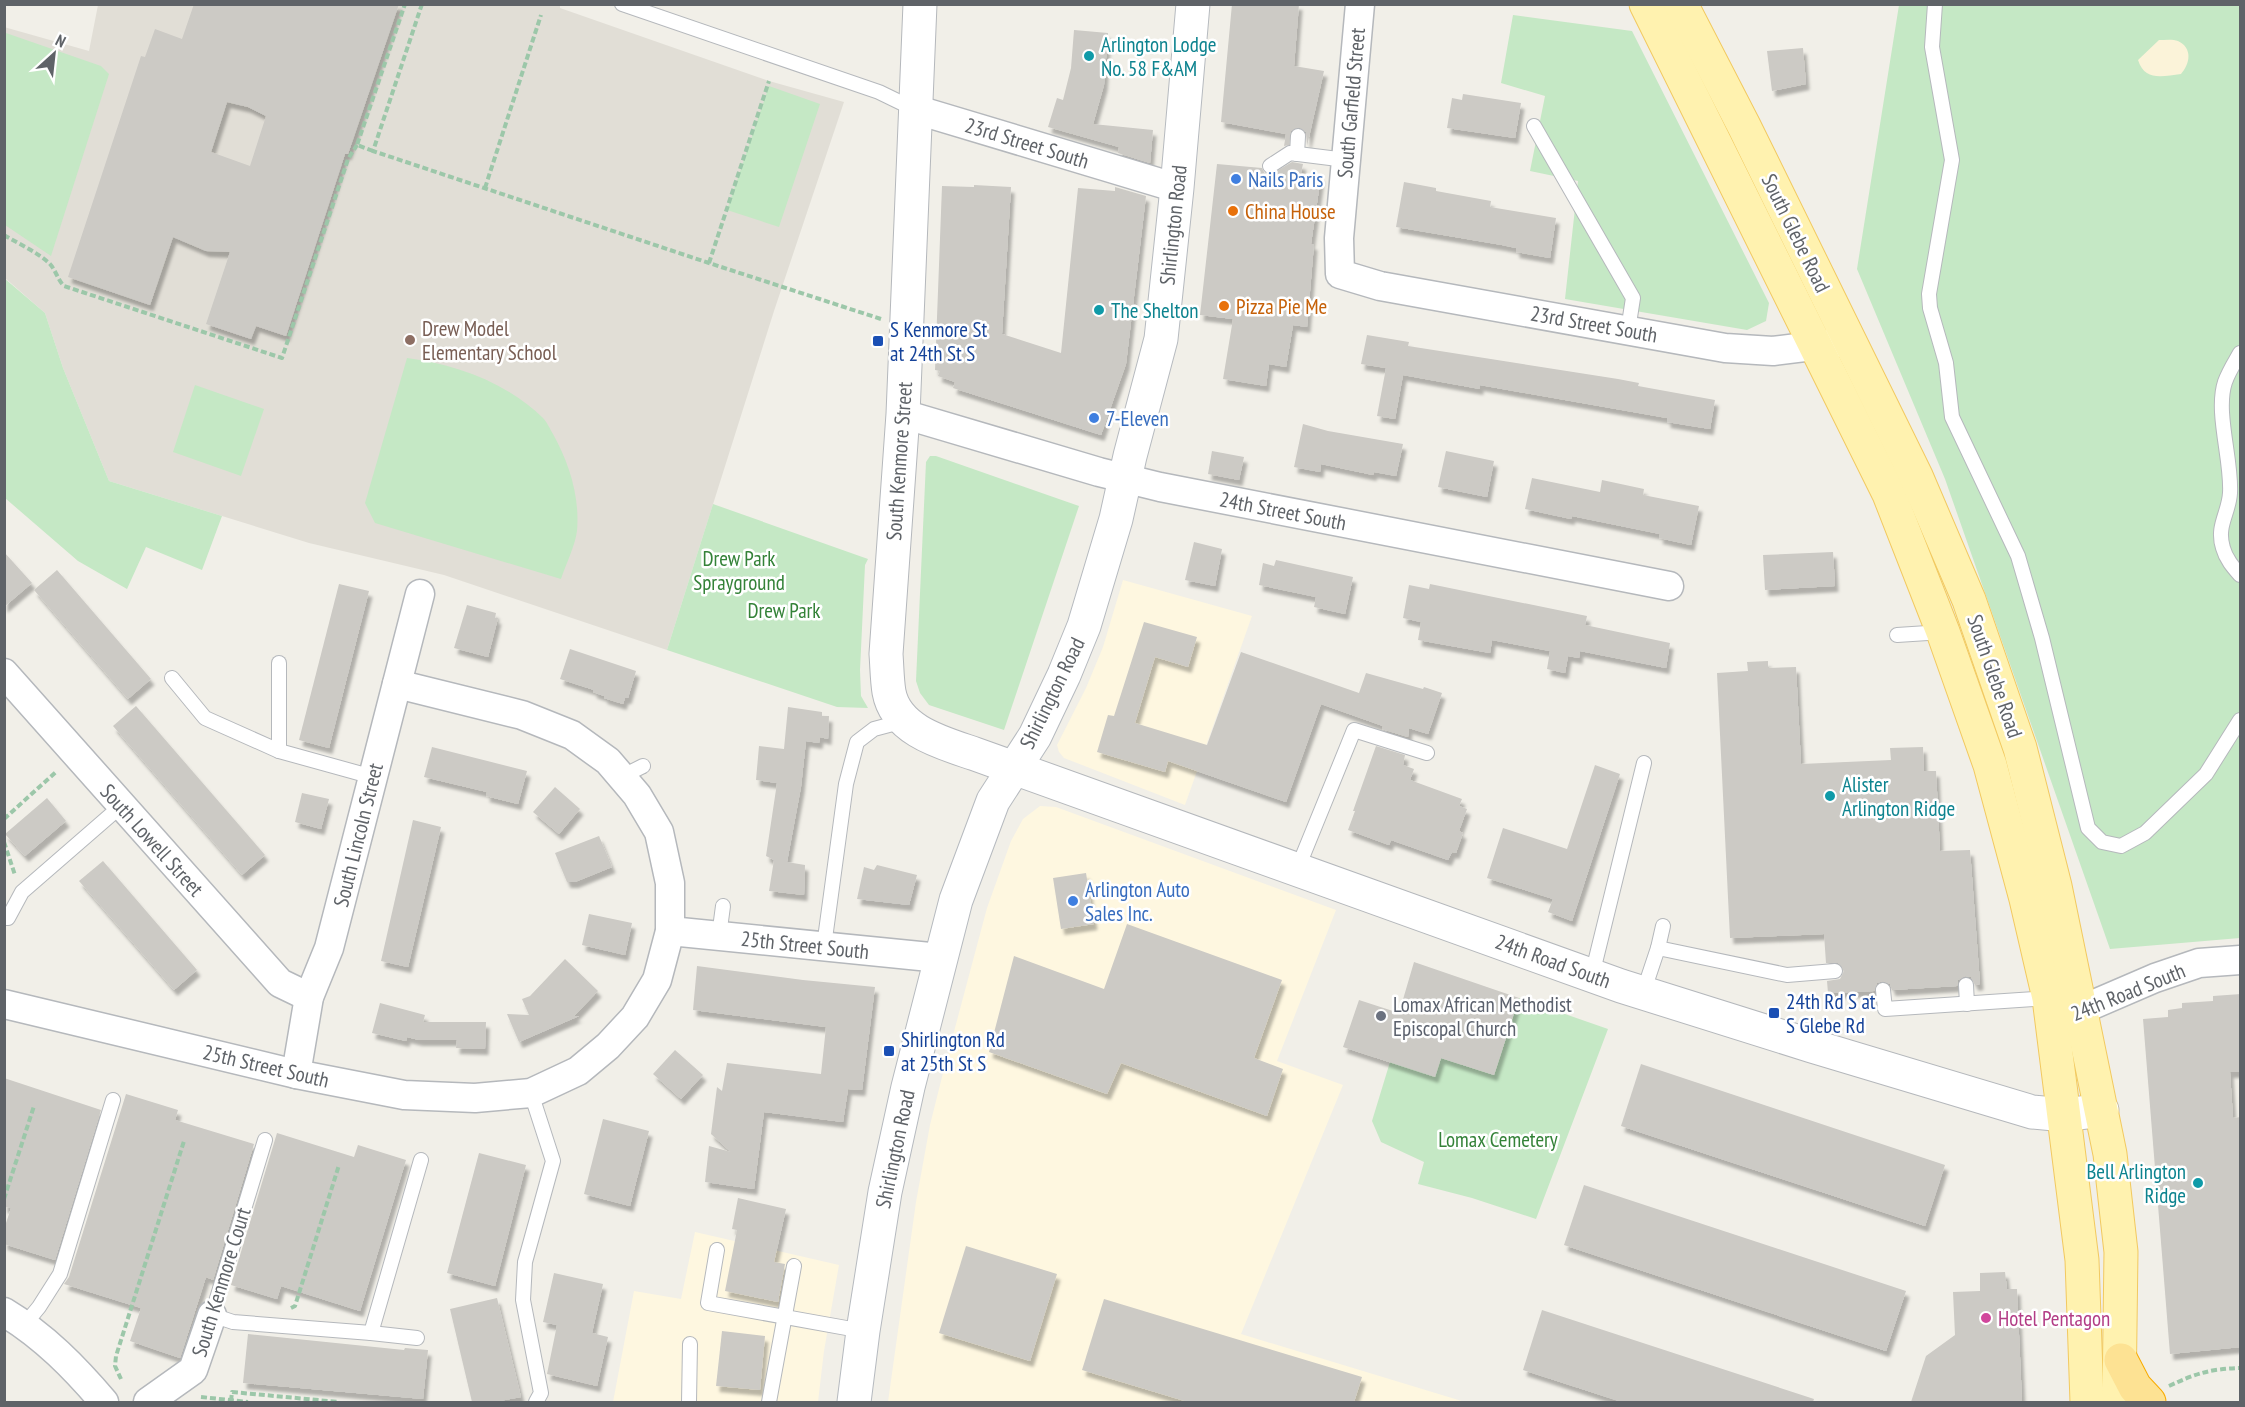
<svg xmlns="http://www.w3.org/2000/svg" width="2245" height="1407" font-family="'PT Sans Narrow',sans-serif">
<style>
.commercial{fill:#fef7e0}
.education{fill:#e1ded6}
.green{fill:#c5e8c5}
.sand{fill:#fbf3d9}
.building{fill:#cccac5;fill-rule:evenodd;filter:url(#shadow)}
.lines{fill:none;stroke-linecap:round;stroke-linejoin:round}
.service-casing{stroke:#b5b8bc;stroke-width:16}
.minor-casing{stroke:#b5b8bc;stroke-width:31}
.tertiary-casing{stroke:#b5b8bc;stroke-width:35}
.secondary-casing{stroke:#b6babf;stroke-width:35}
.primary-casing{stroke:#f2c960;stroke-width:35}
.motorway-casing{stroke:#f9ab00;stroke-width:35}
.path{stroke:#9cc7a9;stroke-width:4;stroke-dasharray:6 3;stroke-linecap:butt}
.service{stroke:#fff;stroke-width:14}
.minor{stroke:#fff;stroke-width:28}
.tertiary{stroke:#fff;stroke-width:33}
.secondary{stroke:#fff;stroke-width:33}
.primary{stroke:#fff2af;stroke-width:33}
.motorway{stroke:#fde293;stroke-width:33}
.culture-dot{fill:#0f9aa8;stroke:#fff;stroke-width:2}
.shop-dot{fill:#3f7fe0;stroke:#fff;stroke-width:2}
.food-dot{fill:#e8710a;stroke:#fff;stroke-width:2}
.education-dot{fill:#8d6e63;stroke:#fff;stroke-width:2}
.transit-dot{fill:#1a4fb4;stroke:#fff;stroke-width:2}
.worship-dot{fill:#6b7280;stroke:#fff;stroke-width:2}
.hotel-dot{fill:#d1479c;stroke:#fff;stroke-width:2}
.labels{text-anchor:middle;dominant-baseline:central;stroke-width:5;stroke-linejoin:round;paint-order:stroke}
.culture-label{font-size:21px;fill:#0d838f;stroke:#fff;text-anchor:start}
.street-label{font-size:21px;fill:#5f6368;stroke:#fff}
.shop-label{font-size:21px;fill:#366cbe;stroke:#fff;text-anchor:start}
.food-label{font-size:21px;fill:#c56008;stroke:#fff;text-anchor:start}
.education-label{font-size:21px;fill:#785e54;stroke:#fff;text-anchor:start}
.transit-label{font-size:21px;fill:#164399;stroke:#fff;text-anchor:start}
.park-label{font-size:21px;fill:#348238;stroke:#fff}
.worship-label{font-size:21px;fill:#5b616d;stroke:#fff;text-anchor:start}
.hotel-label{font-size:21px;fill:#b23c85;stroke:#fff;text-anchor:start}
</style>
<defs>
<filter id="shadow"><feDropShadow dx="3.5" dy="6" stdDeviation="1.5" flood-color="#0004"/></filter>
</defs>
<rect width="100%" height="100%" fill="#f1efe8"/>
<g class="commercial">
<polygon points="1123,580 1252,616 1185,805 1064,758 1059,752 1057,745 1086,688 1103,647"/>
<polygon points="1040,806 1056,807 1336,910 1277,1061 1343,1085 1241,1334 1465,1402 888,1402 916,1202 930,1125 944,1069 987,908 1011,841 1023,819"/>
<polygon points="695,1232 839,1265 824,1351 818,1402 613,1402 634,1291 681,1299"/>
</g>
<polygon class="education" points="98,5 560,5 560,8 769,81 844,102 774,311 667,650 444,575 309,543 109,481 63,368 45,313 5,278 4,27 89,51"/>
<g class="green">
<polygon points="1899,5 2240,5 2240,938 2110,949 1945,479 1857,269"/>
<polygon points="1513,15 1632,31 1769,303 1766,321 1747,330 1565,299 1578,181 1530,171 1545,96 1501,83"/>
<polygon points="6,33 101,66 109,74 51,256 5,225"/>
<polygon points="769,86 820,104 779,227 727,210"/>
<polygon points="4,278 45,313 63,368 109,481 222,516 202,570 146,547 127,589 78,561 5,498"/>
<path d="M407,358c48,6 101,25 136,60 4,4 7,11 10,16 16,29 27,62 24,97 -2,15 -11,33 -16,48l-186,-56 -10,-20z"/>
<polygon points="195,385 264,409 241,476 173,452"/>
<polygon points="930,456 936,456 1079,506 1004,730 929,705 920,693 916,681 926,462"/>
<polygon points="713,504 868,559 865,565 860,670 861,696 868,708 837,707 667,650"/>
<polygon points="1519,998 1608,1029 1536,1219 1472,1198 1418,1184 1424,1162 1381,1142 1372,1121 1390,1062 1435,1076 1441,1058 1494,1075"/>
</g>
<path class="sand" d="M2159,40c6,0 14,-1 19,1 15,7 12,23 3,33 -18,2 -36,8 -43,-14z"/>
<g class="building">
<path d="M194,4h205l-51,150h-3l-59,182 -30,-10 -5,13 -45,-15 24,-72 -24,-1 -33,-14 -23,68 -82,-28 73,-221 4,1 10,-28 27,10zM227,102l21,5 18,9 -16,50 -39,-14z"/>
<polygon points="1232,4 1299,4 1294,66 1324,71 1307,146 1306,132 1299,127 1291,131 1289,145 1284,146 1286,134 1221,122"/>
<polygon points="1074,30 1108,33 1104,85 1093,124 1153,130 1150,163 1118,153 1119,147 1048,127 1057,98 1063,100 1071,68"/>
<polygon points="1803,48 1806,84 1772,91 1767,51"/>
<polygon points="1463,94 1521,103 1515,138 1447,128 1452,98 1462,100"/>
<polygon points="1292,162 1303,164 1301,173 1321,176 1311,244 1314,244 1307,327 1293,325 1286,367 1269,364 1266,386 1223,379 1233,319 1200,315 1217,164 1262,168 1265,174 1270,175"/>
<polygon points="1404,182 1436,188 1436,191 1491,201 1490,207 1556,218 1550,258 1516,252 1516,248 1502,245 1396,227"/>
<polygon points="974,185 1011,187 1002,334 1061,353 1078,188 1115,191 1115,187 1146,196 1126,364 1101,435 953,388 955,382 938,376 940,371 935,370 942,186 974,187"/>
<polygon points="1367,335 1409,342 1408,346 1618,379 1639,383 1638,386 1715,400 1710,429 1667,422 1667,418 1480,385 1480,389 1403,375 1395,419 1377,416 1386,368 1361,364"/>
<polygon points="1303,424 1328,431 1403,444 1396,476 1374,472 1373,475 1321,464 1320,472 1294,467"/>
<polygon points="1212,451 1244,457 1239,480 1208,474"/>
<polygon points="1446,451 1494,461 1487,497 1438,487"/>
<polygon points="1532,478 1600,492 1602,480 1644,489 1643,495 1699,506 1691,545 1659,538 1660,534 1572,516 1571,519 1525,509"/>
<polygon points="1194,542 1222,549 1215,586 1185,580"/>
<polygon points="4,552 32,583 4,607"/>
<polygon points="1833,552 1835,586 1765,590 1763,555"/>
<polygon points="1276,560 1353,577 1345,614 1314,607 1316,597 1259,585 1263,563 1274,566"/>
<polygon points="57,570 151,679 128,699 34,590"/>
<polygon points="339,584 369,591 329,748 299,740"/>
<polygon points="1430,584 1587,616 1585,625 1670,643 1666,668 1580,651 1579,658 1568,656 1565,673 1547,669 1550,651 1492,640 1490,653 1418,640 1421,622 1403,618 1409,585 1429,589"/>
<polygon points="467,605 496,613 495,618 498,618 488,657 454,648"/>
<polygon points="1144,622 1197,637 1188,667 1155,657 1135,723 1207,745 1241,652 1359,693 1366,673 1423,689 1424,687 1442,693 1428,734 1409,728 1408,737 1382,729 1383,726 1321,704 1286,802 1168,761 1165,772 1097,752 1108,715 1114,716"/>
<polygon points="570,649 636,671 628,698 625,698 623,704 604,698 604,696 593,692 594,690 560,679"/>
<polygon points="1768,661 1768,668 1796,667 1801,764 1891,760 1890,748 1923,747 1924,771 1936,771 1940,851 1970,850 1980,984 1975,985 1971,977 1965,976 1958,980 1957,986 1892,990 1890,984 1883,981 1877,983 1874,991 1828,993 1827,981 1840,979 1844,971 1838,963 1826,963 1824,934 1730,938 1717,673 1748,671 1747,662"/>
<polygon points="136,706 265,855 242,875 113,726"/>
<polygon points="788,707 822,712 822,716 829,716 828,739 820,737 819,743 806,741 801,787 787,862 805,865 804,895 769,891 774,860 766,856 777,783 756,780 759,746 784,749"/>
<polygon points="1376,746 1405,755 1403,765 1414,769 1410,780 1462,799 1459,806 1467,809 1459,831 1463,833 1456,853 1452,852 1448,860 1391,840 1389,845 1348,830 1355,811 1353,811"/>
<polygon points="432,747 527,771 518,804 486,796 487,792 424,777"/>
<polygon points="1595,765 1620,774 1572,921 1548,912 1553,899 1487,878 1503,828 1567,849"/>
<polygon points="555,787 580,809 559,834 533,812"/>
<polygon points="302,793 329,799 321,829 295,822"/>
<polygon points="47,798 66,821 25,856 5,834"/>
<polygon points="413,820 441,827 408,967 381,961"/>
<polygon points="599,836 612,867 575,882 567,882 555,853"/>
<polygon points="103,861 197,970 174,990 79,881"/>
<polygon points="877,865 917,875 909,905 857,899 864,867 874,870"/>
<polygon points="1086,873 1094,924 1061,929 1053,878"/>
<polygon points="589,914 632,923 625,955 582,945"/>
<polygon points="1127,924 1282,980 1254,1058 1283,1069 1267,1116 1121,1063 1107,1094 989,1052 1014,956 1104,989"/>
<polygon points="565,959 598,991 574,1016 579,1016 519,1042 507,1014 529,1015 522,999 530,996"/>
<polygon points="1414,962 1519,998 1494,1075 1441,1058 1435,1077 1343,1047 1359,1000 1399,1013"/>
<polygon points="697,966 803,980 875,987 862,1090 848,1089 843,1122 764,1112 754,1189 705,1182 709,1146 731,1152 711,1134 717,1087 722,1091 727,1063 821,1074 826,1027 693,1010"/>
<polygon points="2241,994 2241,1072 2230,1072 2233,1118 2241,1117 2241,1347 2170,1354 2143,1019 2168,1017 2168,1010 2182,1008 2182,1003 2213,1001 2213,996"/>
<polygon points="380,1003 425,1015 423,1022 486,1022 485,1049 456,1048 457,1040 419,1040 407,1037 406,1041 372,1033"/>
<polygon points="675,1050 703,1075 681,1099 653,1074"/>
<polygon points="1641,1064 1945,1165 1925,1226 1621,1126"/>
<polygon points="4,1078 101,1110 55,1260 4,1244 4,1229 11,1208 4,1207"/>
<polygon points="126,1094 178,1110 175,1120 254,1144 213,1280 206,1277 180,1358 130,1341 141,1308 64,1284 69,1277"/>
<polygon points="603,1119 649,1131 630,1206 584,1194"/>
<polygon points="277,1133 354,1157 358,1145 406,1160 360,1311 281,1286 277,1299 231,1285"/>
<polygon points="479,1153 526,1165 495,1286 447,1273"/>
<polygon points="1584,1185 1906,1291 1886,1351 1564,1245"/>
<polygon points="738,1198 786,1209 774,1262 785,1264 778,1302 725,1291 737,1230 732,1229"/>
<polygon points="966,1246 1057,1274 1030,1361 939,1333"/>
<polygon points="2005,1272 2007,1289 2017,1289 2022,1402 1911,1402 1926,1356 1955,1335 1953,1292 1980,1291 1980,1273"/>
<polygon points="554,1273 603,1284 592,1333 608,1337 597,1386 547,1374 557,1325 543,1322"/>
<polygon points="497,1298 521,1397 494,1402 472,1402 450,1309"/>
<polygon points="1104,1299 1362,1377 1354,1402 1188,1402 1082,1370"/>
<polygon points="1542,1310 1814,1399 1813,1402 1622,1402 1523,1370"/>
<polygon points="722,1331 765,1336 760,1390 716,1386"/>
<polygon points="248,1334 404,1350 405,1348 428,1350 423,1399 243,1383"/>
</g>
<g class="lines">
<defs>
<g id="service">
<polyline points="622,4 879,92 914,109"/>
<polyline points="1935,4 1932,47 1952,160 1929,294 1930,308 1946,363 1952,417 2018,556 2042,638 2088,828 2102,842 2121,846 2145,833 2206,774 2240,720"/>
<polyline points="1534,126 1633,298 1628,330"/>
<polyline points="1297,154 1298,136"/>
<polyline points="1270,166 1290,153 1346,160"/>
<path d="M2240,353c-5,9 -11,18 -15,29 -10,30 7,78 5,111 -1,20 -14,33 -7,55 3,11 10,19 17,27"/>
<polyline points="1897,635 1943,632"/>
<polyline points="279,663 279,751"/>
<polyline points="172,678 205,718 279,751 373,777"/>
<polyline points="621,777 643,766"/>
<polyline points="1297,870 1354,730 1427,753"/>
<polyline points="4,918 8,918 22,892 121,806"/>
<polyline points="719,936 723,906"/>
<polyline points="824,946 846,784 857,742 874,729 904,721"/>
<polyline points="1658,948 1663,926"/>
<polyline points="1592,975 1644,763"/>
<polyline points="1966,985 1967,1004"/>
<polyline points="1883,990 1885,1009 2049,998"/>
<polyline points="1643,993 1658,948 1787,975 1835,971"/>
<polyline points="531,1093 553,1161 525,1262 523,1300 541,1393 536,1402"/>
<polyline points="265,1140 212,1315 233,1322 371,1333 421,1160"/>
<polyline points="717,1250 708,1303 863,1331"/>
<polyline points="25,1324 39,1307 60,1274 113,1100"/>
<polyline points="371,1333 417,1338"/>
<polyline points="689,1402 690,1344"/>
<polyline points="769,1402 794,1266"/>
</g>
<g id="minor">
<polyline points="1360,4 1339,238 1340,274 1380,286 1725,348 1773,351 1837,343"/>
<polyline points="914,109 1177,188"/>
<polyline points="903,414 1099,472 1160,487 1669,586"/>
<polyline points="4,673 280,983 309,997"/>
<polyline points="670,931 940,958"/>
<polyline points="4,1004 296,1074 404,1095 475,1098 531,1093 578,1071 608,1046 635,1017 657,980 670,931 670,883 659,832 637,795 608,761 572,735 522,715 397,684"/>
<polyline points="2062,1018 2155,978 2199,963 2240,960"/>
<polyline points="296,1074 309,997 329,948 420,594"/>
<path d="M4,1312c40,24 71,56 100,90"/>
<polyline points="148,1402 193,1370 212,1315"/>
</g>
<path id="tertiary" d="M920,4l-17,410 -17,240c1,13 1,26 3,38 7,39 54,51 86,62l646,232 191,60 220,66 33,3 37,-5"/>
<polyline id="secondary" points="854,1402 863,1331 885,1192 908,1087 956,900 993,801 1035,736 1064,675 1084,626 1116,519 1130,456 1161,339 1177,188 1193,4"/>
<g id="primary">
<polyline points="1646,4 1889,494 1943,632 1990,765 2026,899 2049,998 2082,1260 2087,1402"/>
<polyline points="1681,4 1744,126 1916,476 1969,600 2020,748 2055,886 2110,1154 2121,1252 2119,1402"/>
</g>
<polyline id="motorway" points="2121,1360 2135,1387 2149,1402"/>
</defs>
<use href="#service" class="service-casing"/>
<use href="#minor" class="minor-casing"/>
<use href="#tertiary" class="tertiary-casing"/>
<use href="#secondary" class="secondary-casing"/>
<use href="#primary" class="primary-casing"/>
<use href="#motorway" class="motorway-casing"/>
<g class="path">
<polyline points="422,4 373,151 709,263 881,319"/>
<polyline points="373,151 357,145 405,4"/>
<polyline points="485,188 541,15"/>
<path d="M4,235c15,9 33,17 45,28 7,7 8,16 15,23l218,72 66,-199 9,-14"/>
<polyline points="709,263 769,81"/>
<polyline points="4,819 57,771"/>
<polyline points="4,842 15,875"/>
<polyline points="4,1199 34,1106"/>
<polyline points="291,1308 295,1306 339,1165"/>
<polyline points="121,1379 115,1366 116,1356 184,1141"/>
<path d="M2169,1386c28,-13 41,-17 71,-18"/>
<polyline points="201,1397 248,1402"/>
<polyline points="231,1401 232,1392 339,1402"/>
</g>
<use href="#service" class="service"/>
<use href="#minor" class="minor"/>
<use href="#tertiary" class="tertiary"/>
<use href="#secondary" class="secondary"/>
<use href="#primary" class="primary"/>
<use href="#motorway" class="motorway"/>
</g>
<g class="culture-dot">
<circle cx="1089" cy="56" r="6"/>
<circle cx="1099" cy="310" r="6"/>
<circle cx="1830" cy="796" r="6"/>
<circle cx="2198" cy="1183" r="6"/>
</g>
<g class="shop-dot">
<circle cx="1236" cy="179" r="6"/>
<circle cx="1094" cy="418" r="6"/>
<circle cx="1073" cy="901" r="6"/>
</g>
<g class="food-dot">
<circle cx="1233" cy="211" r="6"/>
<circle cx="1224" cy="306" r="6"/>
</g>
<circle class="education-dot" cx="410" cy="340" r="6"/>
<g class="transit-dot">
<rect x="872" y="335" width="12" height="12" rx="3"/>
<rect x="1768" y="1007" width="12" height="12" rx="3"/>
<rect x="883" y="1045" width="12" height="12" rx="3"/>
</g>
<circle class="worship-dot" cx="1381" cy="1016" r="6"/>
<circle class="hotel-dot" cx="1986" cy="1318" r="6"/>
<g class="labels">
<g class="culture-label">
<text x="1101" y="44">Arlington Lodge<tspan x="1101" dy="24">No. 58 F&amp;AM</tspan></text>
<text x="1111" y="310">The Shelton</text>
<text x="1842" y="784">Alister<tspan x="1842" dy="24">Arlington Ridge</tspan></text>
<text x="2186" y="1171" text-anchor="end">Bell Arlington<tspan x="2186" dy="24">Ridge</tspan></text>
</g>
<g class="street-label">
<text transform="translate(1351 103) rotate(-85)">South Garfield Street</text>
<text transform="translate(1027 143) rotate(17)">23rd Street South</text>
<text transform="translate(1173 225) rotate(-84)">Shirlington Road</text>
<text transform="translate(1796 233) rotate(64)">South Glebe Road</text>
<text transform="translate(1594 324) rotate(10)">23rd Street South</text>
<text transform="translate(899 461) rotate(-86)">South Kenmore Street</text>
<text transform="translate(1283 511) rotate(11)">24th Street South</text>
<text transform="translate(1995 676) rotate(71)">South Glebe Road</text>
<text transform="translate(1052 693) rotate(-64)">Shirlington Road</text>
<text transform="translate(358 835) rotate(-76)">South Lincoln Street</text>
<text transform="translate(152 840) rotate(48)">South Lowell Street</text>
<text transform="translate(805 945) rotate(6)">25th Street South</text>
<text transform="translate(1553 961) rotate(20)">24th Road South</text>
<text transform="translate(2128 992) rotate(-22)">24th Road South</text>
<text transform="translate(266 1066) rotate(13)">25th Street South</text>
<text transform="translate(895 1149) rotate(-78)">Shirlington Road</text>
<text transform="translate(221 1282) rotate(-73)">South Kenmore Court</text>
</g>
<g class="shop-label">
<text x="1248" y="179">Nails Paris</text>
<text x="1106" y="418">7-Eleven</text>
<text x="1085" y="889">Arlington Auto<tspan x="1085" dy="24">Sales Inc.</tspan></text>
</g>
<g class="food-label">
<text x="1245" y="211">China House</text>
<text x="1236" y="306">Pizza Pie Me</text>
</g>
<g class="education-label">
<text x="422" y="328">Drew Model<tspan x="422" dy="24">Elementary School</tspan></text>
</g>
<g class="transit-label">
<text x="890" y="329">S Kenmore St<tspan x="890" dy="24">at 24th St S</tspan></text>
<text x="1786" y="1001">24th Rd S at<tspan x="1786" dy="24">S Glebe Rd</tspan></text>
<text x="901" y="1039">Shirlington Rd<tspan x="901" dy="24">at 25th St S</tspan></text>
</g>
<g class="park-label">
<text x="739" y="558">Drew Park<tspan x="739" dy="24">Sprayground</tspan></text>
<text x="784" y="610">Drew Park</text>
<text x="1498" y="1139">Lomax Cemetery</text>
</g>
<g class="worship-label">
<text x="1393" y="1004">Lomax African Methodist<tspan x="1393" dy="24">Episcopal Church</tspan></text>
</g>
<g class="hotel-label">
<text x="1998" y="1318">Hotel Pentagon</text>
</g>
</g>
<rect width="2245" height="1407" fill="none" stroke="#5f6368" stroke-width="12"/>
<g transform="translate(54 54) rotate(27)" stroke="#ffffff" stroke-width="4.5" paint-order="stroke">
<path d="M0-4.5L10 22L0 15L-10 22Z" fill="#5f6368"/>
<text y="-9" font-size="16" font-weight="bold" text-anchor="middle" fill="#5f6368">N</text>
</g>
</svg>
